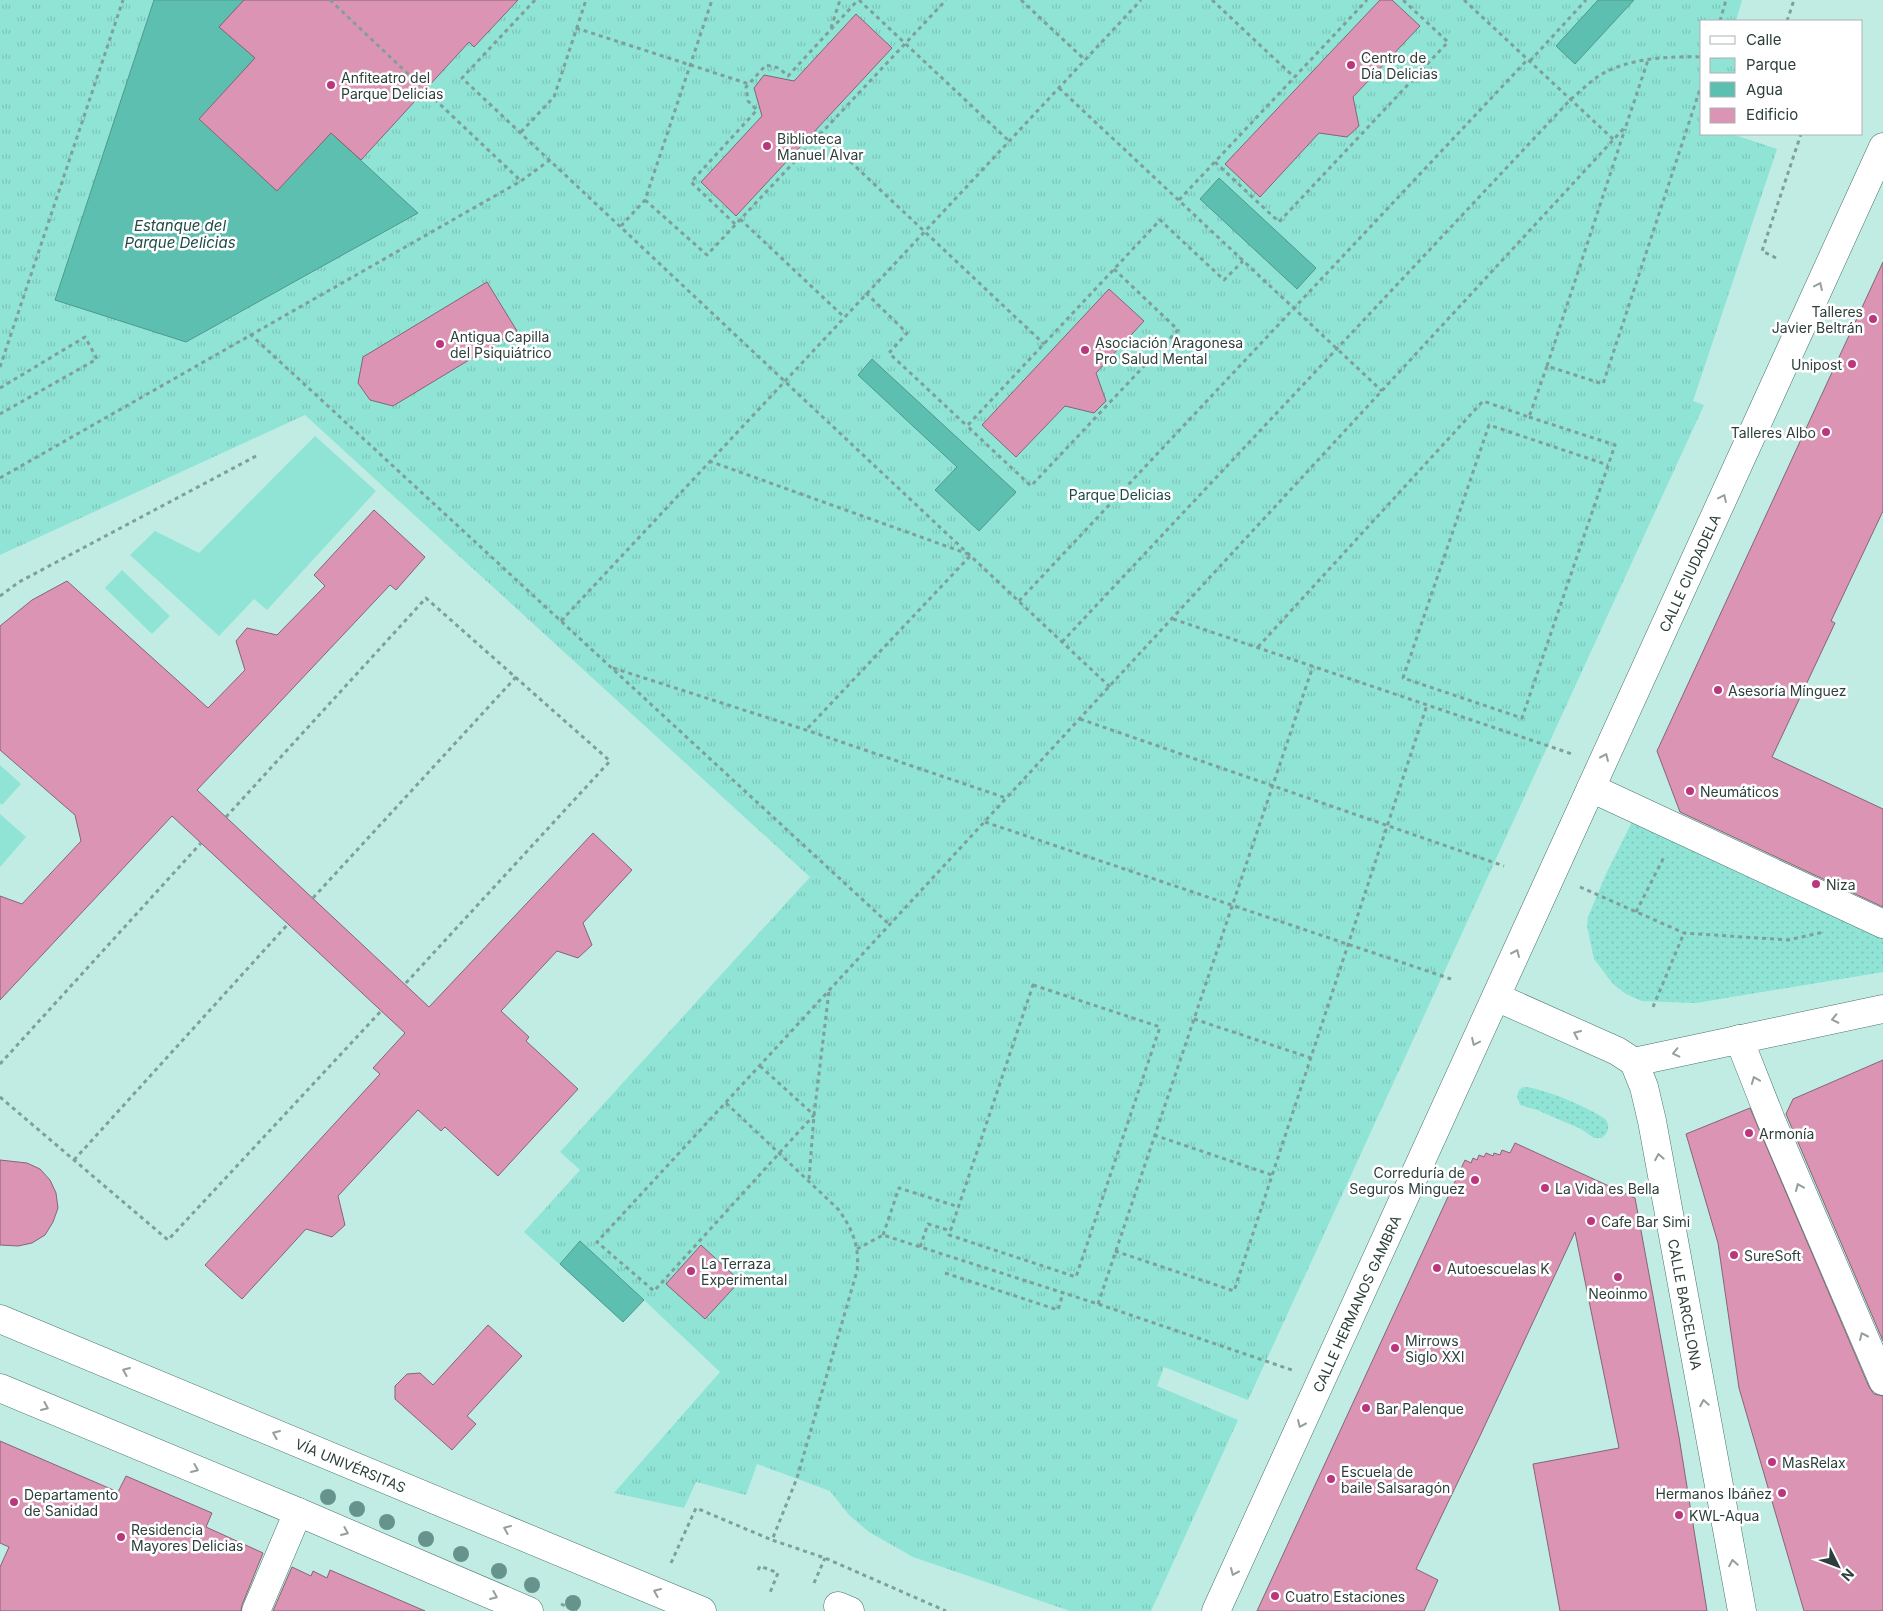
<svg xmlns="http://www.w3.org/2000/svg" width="1883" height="1611" font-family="Inter,sans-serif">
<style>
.grass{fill:#8fe4d6}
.park{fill:url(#park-tufts)}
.garden{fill:url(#garden-dots)}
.water{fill:#5cbfb0;stroke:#4e998d}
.building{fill:#dc94b4;stroke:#866573}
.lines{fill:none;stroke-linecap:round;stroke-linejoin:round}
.minor-casing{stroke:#49726b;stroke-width:29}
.major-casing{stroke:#49726b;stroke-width:29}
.path{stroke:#7f9f99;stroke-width:3;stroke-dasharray:4 4;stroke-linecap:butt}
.minor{stroke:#fff;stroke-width:28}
.major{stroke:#fff;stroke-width:28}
.tree{fill:#66938b}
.oneway{stroke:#969f9d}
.poi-dot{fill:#ba377e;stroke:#fff;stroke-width:2}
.labels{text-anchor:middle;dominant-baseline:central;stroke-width:5;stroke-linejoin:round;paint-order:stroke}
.poi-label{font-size:14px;fill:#2d3f3b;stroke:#fff;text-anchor:start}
.park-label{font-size:14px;fill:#1d4a43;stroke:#fff}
.street-label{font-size:14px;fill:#2d3f3b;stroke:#fff}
.water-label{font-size:15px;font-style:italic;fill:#204c46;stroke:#fff}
</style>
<defs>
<pattern id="park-tufts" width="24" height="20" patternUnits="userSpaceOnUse" patternTransform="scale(1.25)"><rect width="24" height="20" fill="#8fe4d6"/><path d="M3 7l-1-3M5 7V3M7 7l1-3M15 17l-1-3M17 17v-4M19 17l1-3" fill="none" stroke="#7cc5b9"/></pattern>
<pattern id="garden-dots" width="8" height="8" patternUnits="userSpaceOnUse" patternTransform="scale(1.25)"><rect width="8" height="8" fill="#8fe4d6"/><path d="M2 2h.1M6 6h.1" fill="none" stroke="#7cc5b9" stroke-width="1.8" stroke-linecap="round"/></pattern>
</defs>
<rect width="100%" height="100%" fill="#c0ece4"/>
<g class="grass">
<polygon points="315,436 376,491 267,610 254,599 219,636 130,555 155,531 199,553"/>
<polygon points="122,570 170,616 152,634 105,588"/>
<polygon points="0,765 21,784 2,805 0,803"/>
<polygon points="0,814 26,837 0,867"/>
</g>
<polygon class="park" points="0,0 1742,0 1736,21 1702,21 1702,134 1732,134 1777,149 1693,401 1704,405 1248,1400 1164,1367 1157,1386 1238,1420 1151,1611 1070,1611 913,1557 869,1532 849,1515 830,1491 757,1464 746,1495 696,1482 684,1508 614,1493 720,1372 644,1300 623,1322 524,1232 580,1170 560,1152 810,877 305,415 0,555"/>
<g class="garden">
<polygon points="1638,810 1883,924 1883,972 1696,1003 1642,1001 1626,994 1613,984 1594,959 1587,926 1588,917 1606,874"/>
<path d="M1523,1087c15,-1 70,22 82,32 6,6 3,16 -4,19h-7l-13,-9 -44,-19 -17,-5 -3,-9 2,-6z"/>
</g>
<g class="water">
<polygon points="154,0 244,0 219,27 255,58 200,119 276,190 331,133 418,213 186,342 55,300"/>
<polygon points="1598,0 1634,0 1575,64 1556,46"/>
<polygon points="1219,178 1316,268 1297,289 1200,199"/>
<polygon points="872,359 1016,492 979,531 935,490 957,467 858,375"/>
<polygon points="580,1241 644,1300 623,1322 560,1264"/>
</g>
<g class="building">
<polygon points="244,0 518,0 474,47 469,42 361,160 331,133 277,191 199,119 255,58 219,27"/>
<polygon points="1380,0 1392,0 1420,26 1353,97 1359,126 1347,137 1319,133 1260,197 1225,164"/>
<polygon points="856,14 892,48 736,216 701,182 762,116 754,88 764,75 794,81"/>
<polygon points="1883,262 1883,511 1831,621 1835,623 1772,757 1883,809 1883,907 1680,812 1657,751"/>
<polygon points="487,282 517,331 393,406 370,400 358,383 363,357"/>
<polygon points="1109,289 1144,321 1096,373 1106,401 1094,413 1065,406 1016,457 982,425"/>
<polygon points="374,510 425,557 396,590 390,585 197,790 429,1007 593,833 632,870 583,923 592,945 578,958 557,951 501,1011 529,1037 526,1041 578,1089 498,1176 445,1127 441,1131 418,1110 338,1196 345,1225 332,1237 306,1229 242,1299 205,1265 380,1074 373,1068 405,1033 172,816 0,1000 0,896 22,904 81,841 75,815 0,750 0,626 32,600 67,581 208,708 245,670 236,641 247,628 277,635 325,586 314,575"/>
<polygon points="1883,1060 1883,1341 1786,1114 1793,1099"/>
<polygon points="1750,1108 1869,1387 1874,1394 1883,1396 1883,1611 1804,1611 1739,1388 1718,1243 1686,1134"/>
<polygon points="1515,1143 1635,1198 1679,1437 1707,1611 1560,1611 1533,1464 1619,1448 1575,1232 1479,1438 1416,1569 1438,1580 1424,1611 1257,1611 1465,1160 1471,1163 1473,1158 1477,1160 1479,1155 1484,1157 1486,1153 1493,1156 1494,1153 1500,1155 1502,1150 1510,1153"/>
<polygon points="0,1160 27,1163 40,1169 50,1180 56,1193 58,1208 53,1222 45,1235 32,1243 18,1246 0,1245"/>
<polygon points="701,1245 740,1281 705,1319 666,1284"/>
<polygon points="488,1325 522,1356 467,1416 476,1424 452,1450 395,1399 395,1386 407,1374 420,1373 433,1385"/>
<polygon points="0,1441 118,1492 126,1476 212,1513 206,1527 263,1553 242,1605 241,1611 0,1611 0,1567 9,1547 0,1543"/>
<polygon points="292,1567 311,1576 313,1571 327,1578 330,1570 425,1611 273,1611"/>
</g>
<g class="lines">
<defs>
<g id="minor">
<polyline points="1591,788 1883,924"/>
<path id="s1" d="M1496,997l121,54 17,11 10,25 8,34 90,490"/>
<polyline points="1739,1039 1771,1120 1883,1381"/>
<polyline points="1634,1062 1883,1009"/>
<polyline points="838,1606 850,1611"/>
<polyline points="256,1611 298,1512"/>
<path id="s2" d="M1216,1611l667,-1464"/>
</g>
<g id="major">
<path id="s3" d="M0,1319l702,292"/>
<polyline points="0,1388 298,1512 529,1611"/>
</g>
</defs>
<use href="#minor" class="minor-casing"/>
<use href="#major" class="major-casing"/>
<g class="path">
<polyline points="330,0 521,181"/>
<polyline points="535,0 462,78 1110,687"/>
<polyline points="859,0 1009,141"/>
<polyline points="1021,0 1085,60"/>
<polyline points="1212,0 1294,77"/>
<polyline points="1464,0 1614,140"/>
<polyline points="1720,21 1726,0"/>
<polyline points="1787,21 1794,0"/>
<polyline points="576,28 749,84"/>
<polyline points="831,28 840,0"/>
<polyline points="1530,61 1586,0"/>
<polyline points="1059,88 1382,391"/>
<polyline points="521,132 554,97 586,0"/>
<polyline points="821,134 1044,344"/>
<polyline points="1215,162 1279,222 1448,42 1403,0"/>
<polyline points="645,200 707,255 946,0"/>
<polyline points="1179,200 1367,0"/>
<polyline points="740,219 844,317"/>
<polyline points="735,224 691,182 757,110 748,101 746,87 766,65 779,68 788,76 858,0"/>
<polyline points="621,226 645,200 712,0"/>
<polyline points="1776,258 1762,251 1801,134"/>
<polyline points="1114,269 1178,330 1031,486 967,426 1160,220 1224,280 1243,261"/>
<polyline points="866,293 907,333 889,353 967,426"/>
<polyline points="250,334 890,925"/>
<polyline points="1547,366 1625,129"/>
<polyline points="0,367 123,0"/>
<polyline points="0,388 85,337 97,359 0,414"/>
<polyline points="1529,417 1615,445 1522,718 1403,678 1489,425 1608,465"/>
<polyline points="709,461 971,555 806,730"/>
<polyline points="0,478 521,181 550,160"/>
<polyline points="0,596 19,582 258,455"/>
<polyline points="1019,601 1528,59"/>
<polyline points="1173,619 1572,754"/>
<polyline points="561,621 1141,0"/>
<path d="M1062,642l509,-543c10,-8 19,-18 31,-25 28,-16 68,-18 100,-17"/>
<polyline points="1258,647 1483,401 1529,417 1547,366 1603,384 1702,83"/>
<polyline points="613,668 806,730 1006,798"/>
<polyline points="1080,719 1504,866"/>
<polyline points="226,817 426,598 610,761 405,984"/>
<polyline points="985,822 1451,979"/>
<polyline points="1580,887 1684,933 1788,940 1824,932"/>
<polyline points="313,898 516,677"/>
<polyline points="1636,912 1664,857"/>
<polygon points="1033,985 1160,1027 1076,1277 949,1235"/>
<polyline points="1653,1007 1684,933"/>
<polyline points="1194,1019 1311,1058"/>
<polyline points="0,1064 201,843"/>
<polyline points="760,1066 814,1115 654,1291 597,1242 1626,126 1648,60"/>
<polyline points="0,1097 168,1240 381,1011"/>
<path d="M726,1103l112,106c14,19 22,38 19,62l-60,207 -25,62 53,18 121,53"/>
<polyline points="1154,1135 1272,1175"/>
<polyline points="74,1160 288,924"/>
<polyline points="809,1179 814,1115 829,991"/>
<polyline points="883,1235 899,1188 959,1207"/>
<polyline points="920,1247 928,1224 951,1231"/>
<polyline points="857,1249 883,1235 1098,1304 1292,1370"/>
<polyline points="1115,1251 1234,1291 1427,705"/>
<polyline points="945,1273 1058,1310 1063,1293"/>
<polyline points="1098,1304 1313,666"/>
<polyline points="671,1563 696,1508 772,1540"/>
<polyline points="758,1570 760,1566 778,1573 769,1595"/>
<polyline points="814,1583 825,1558"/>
<polyline points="561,1604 577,1611"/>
</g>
<use href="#minor" class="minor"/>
<use href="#major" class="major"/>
</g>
<g class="tree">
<circle cx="328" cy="1497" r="8"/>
<circle cx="357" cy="1509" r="8"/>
<circle cx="387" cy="1522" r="8"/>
<circle cx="426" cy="1539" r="8"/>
<circle cx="461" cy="1554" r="8"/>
<circle cx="499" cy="1571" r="8"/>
<circle cx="532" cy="1585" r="8"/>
<circle cx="573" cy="1603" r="8"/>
</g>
<defs><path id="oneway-chevron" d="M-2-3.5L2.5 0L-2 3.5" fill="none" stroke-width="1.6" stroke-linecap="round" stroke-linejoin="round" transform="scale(1.25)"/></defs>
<g class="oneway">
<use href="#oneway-chevron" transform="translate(1819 286) rotate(-65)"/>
<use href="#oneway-chevron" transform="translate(1723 498) rotate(-65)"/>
<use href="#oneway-chevron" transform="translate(1605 757) rotate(-66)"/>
<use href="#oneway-chevron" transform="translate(1516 953) rotate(-66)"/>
<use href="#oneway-chevron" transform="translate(1835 1019) rotate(168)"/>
<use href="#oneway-chevron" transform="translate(1577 1034) rotate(-156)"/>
<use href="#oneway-chevron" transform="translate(1475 1042) rotate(115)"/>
<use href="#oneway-chevron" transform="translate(1676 1053) rotate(167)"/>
<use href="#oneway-chevron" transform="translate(1755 1080) rotate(-112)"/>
<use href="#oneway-chevron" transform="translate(1659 1157) rotate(-100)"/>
<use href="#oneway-chevron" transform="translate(1799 1187) rotate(-113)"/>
<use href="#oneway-chevron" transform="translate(1863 1336) rotate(-114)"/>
<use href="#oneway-chevron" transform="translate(126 1371) rotate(-157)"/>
<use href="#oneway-chevron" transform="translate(1704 1403) rotate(-100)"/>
<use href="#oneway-chevron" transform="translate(45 1407) rotate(23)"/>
<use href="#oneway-chevron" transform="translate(1301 1424) rotate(114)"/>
<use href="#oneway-chevron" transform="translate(276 1434) rotate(-157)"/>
<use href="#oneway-chevron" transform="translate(195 1469) rotate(23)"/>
<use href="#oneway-chevron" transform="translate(507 1529) rotate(-157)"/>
<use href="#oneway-chevron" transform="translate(345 1532) rotate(23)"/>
<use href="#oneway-chevron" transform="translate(1733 1563) rotate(-100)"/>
<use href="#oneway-chevron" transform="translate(1234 1572) rotate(114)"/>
<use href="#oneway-chevron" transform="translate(657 1592) rotate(-157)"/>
<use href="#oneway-chevron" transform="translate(494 1596) rotate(23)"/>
</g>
<g class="poi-dot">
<circle cx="1351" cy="65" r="5"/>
<circle cx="331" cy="85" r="5"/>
<circle cx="767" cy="146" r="5"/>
<circle cx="1873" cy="319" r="5"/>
<circle cx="440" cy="344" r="5"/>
<circle cx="1085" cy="350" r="5"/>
<circle cx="1852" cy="364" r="5"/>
<circle cx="1826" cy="432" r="5"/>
<circle cx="1718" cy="690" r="5"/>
<circle cx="1690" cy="791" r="5"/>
<circle cx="1816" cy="884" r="5"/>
<circle cx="1749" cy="1133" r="5"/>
<circle cx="1475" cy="1180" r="5"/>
<circle cx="1545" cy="1188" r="5"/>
<circle cx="1591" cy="1221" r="5"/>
<circle cx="1734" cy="1255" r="5"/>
<circle cx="1437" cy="1268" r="5"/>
<circle cx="691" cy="1271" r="5"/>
<circle cx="1618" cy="1277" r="5"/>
<circle cx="1395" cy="1348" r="5"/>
<circle cx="1366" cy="1408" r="5"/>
<circle cx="1772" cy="1462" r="5"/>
<circle cx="1331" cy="1479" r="5"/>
<circle cx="1782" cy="1493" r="5"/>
<circle cx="14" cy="1502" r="5"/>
<circle cx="1679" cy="1515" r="5"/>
<circle cx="121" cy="1537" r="5"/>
<circle cx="1275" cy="1596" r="5"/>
</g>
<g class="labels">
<g class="poi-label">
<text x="1361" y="57">Centro de<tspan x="1361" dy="16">Día Delicias</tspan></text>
<text x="341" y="77">Anfiteatro del<tspan x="341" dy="16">Parque Delicias</tspan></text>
<text x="777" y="138">Biblioteca<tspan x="777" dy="16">Manuel Alvar</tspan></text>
<text x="1863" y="311" text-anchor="end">Talleres<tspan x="1863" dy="16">Javier Beltrán</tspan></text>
<text x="450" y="336">Antigua Capilla<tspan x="450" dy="16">del Psiquiátrico</tspan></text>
<text x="1095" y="342">Asociación Aragonesa<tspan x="1095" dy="16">Pro Salud Mental</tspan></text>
<text x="1842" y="364" text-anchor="end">Unipost</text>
<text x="1816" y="432" text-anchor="end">Talleres Albo</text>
<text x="1728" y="690">Asesoría Mínguez</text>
<text x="1700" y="791">Neumáticos</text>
<text x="1826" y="884">Niza</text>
<text x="1759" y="1133">Armonía</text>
<text x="1465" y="1172" text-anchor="end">Correduría de<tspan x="1465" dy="16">Seguros Minguez</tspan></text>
<text x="1555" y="1188">La Vida es Bella</text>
<text x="1601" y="1221">Cafe Bar Simi</text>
<text x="1744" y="1255">SureSoft</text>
<text x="701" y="1263">La Terraza<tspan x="701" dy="16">Experimental</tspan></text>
<text x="1447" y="1268">Autoescuelas K</text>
<text x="1618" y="1293" text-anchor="middle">Neoinmo</text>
<text x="1405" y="1340">Mirrows<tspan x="1405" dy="16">Siglo XXI</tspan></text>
<text x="1376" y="1408">Bar Palenque</text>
<text x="1782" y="1462">MasRelax</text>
<text x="1341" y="1471">Escuela de<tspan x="1341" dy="16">baile Salsaragón</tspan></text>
<text x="1772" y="1493" text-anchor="end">Hermanos Ibáñez</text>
<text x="24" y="1494">Departamento<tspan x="24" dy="16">de Sanidad</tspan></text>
<text x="1689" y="1515">KWL-Aqua</text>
<text x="131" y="1529">Residencia<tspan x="131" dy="16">Mayores Delicias</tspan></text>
<text x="1285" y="1596">Cuatro Estaciones</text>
</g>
<g class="park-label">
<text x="1120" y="494">Parque Delicias</text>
</g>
<g class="street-label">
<text stroke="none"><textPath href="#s2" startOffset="1141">CALLE CIUDADELA</textPath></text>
<text stroke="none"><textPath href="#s2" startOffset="338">CALLE HERMANOS GAMBRA</textPath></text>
<text stroke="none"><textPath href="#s1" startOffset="401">CALLE BARCELONA</textPath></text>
<text stroke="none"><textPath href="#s3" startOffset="380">VÍA UNIVÉRSITAS</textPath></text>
</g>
<g class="water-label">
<text x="180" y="225">Estanque del<tspan x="180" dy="17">Parque Delicias</tspan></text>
</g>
</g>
<rect x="1700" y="20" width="162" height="115" fill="#ffffff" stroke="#abb2b1"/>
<rect x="1710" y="36" width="25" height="8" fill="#ffffff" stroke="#abb2b1"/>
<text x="1746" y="45" font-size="15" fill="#2d3f3b">Calle</text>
<rect x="1710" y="58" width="25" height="15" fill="url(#park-tufts)" stroke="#abb2b1"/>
<text x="1746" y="70" font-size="15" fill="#2d3f3b">Parque</text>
<rect x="1710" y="82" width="25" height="15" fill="#5cbfb0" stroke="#abb2b1"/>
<text x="1746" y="95" font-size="15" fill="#2d3f3b">Agua</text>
<rect x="1710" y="108" width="25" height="15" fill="#dc94b4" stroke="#abb2b1"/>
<text x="1746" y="120" font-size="15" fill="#2d3f3b">Edificio</text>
<g transform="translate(1838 1566) rotate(132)" stroke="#ffffff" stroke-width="4" paint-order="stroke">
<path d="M0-4L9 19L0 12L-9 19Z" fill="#2d3f3b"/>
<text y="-8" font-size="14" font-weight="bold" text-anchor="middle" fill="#2d3f3b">N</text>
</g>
</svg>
